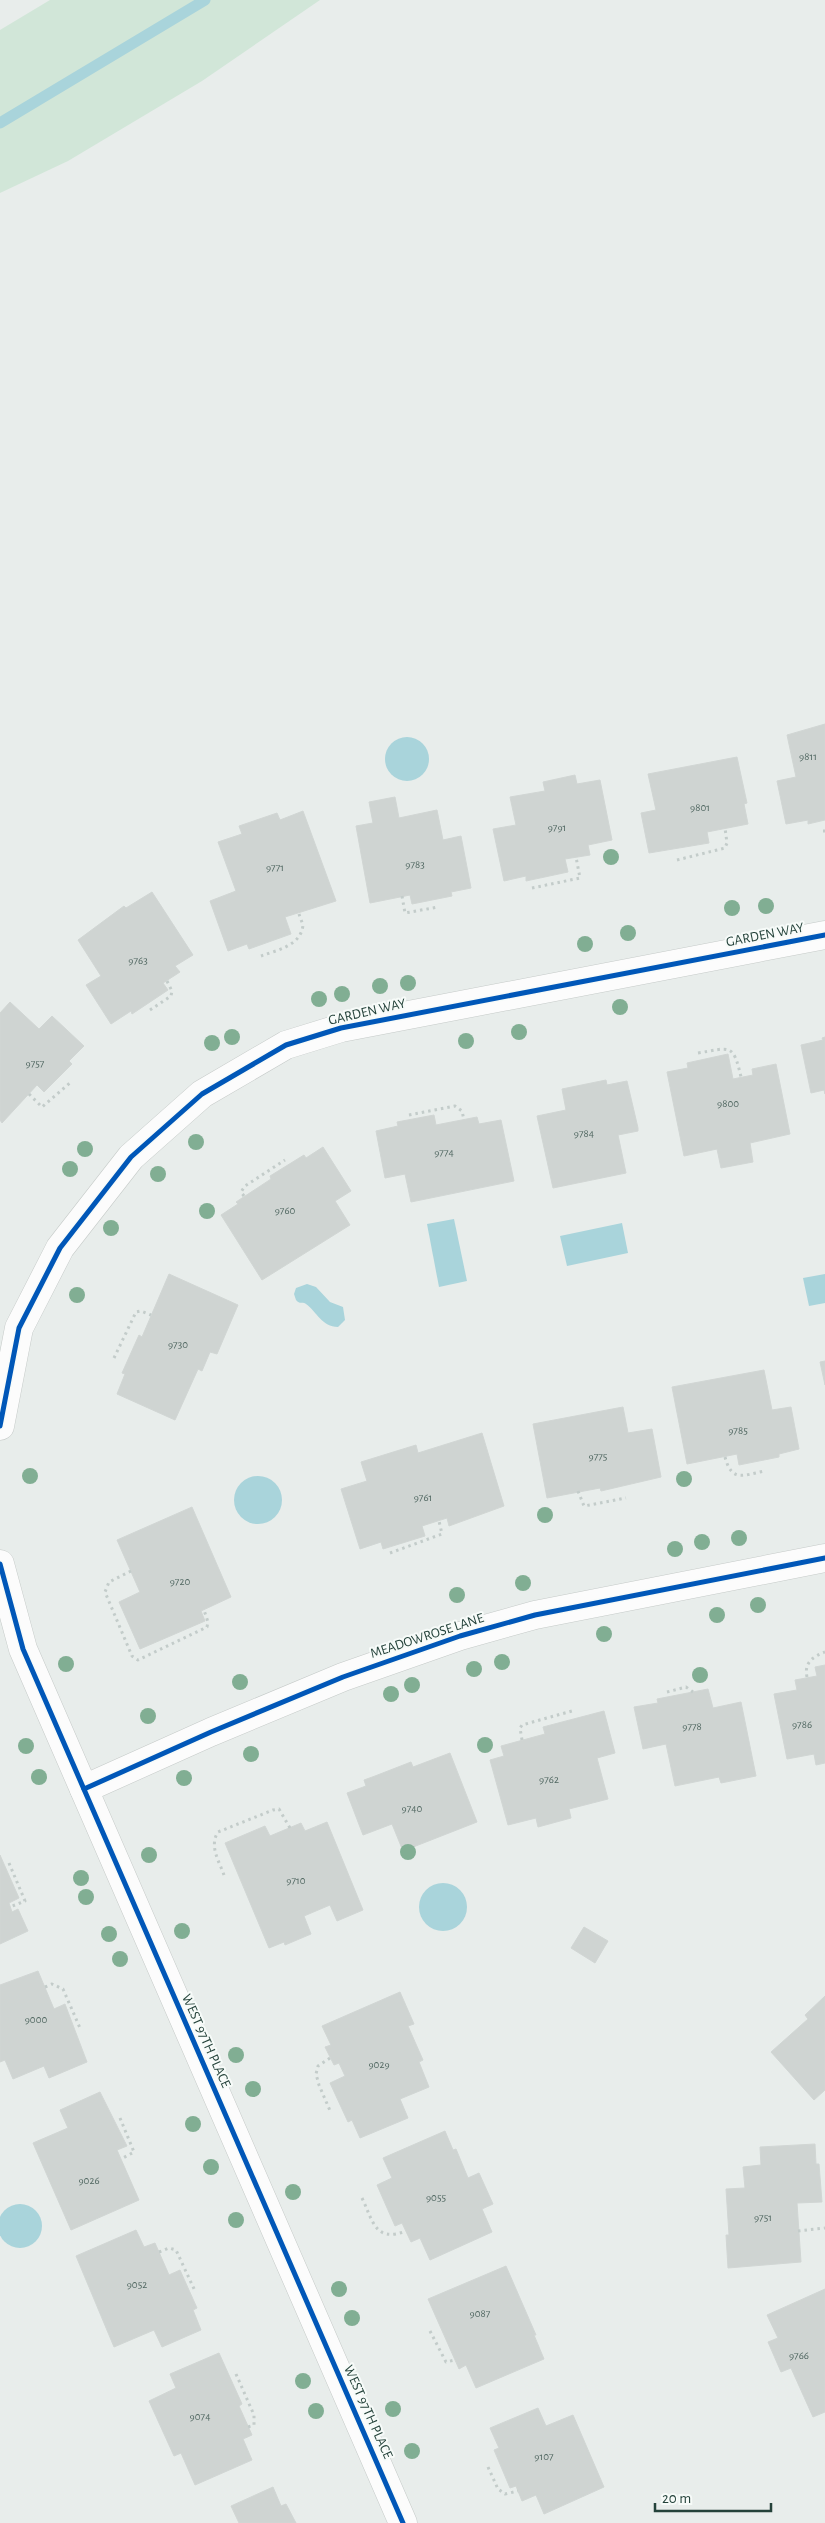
<svg xmlns="http://www.w3.org/2000/svg" width="825" height="2523" font-family="'Alegreya Sans',sans-serif">
<style>
.green{fill:#d1e6d8}
.water{fill:#a9d4db}
.lines{fill:none;stroke-linecap:round;stroke-linejoin:round}
.stream{stroke:#a9d4db;stroke-width:11}
.building{fill:#cfd4d2;stroke:#d1d6d4}
.minor-casing{stroke:#c5cac8;stroke-width:29}
.path{stroke:#c3ccca;stroke-width:3;stroke-dasharray:2.5 4;stroke-linecap:butt}
.minor{stroke:#fcfcfc;stroke-width:28}
.cycleway-casing{stroke:#f7fbf9;stroke-width:8}
.cycleway{stroke:#0057b8;stroke-width:5}
.tree{fill:#81ae93}
.labels{text-anchor:middle;dominant-baseline:central;stroke-width:4;stroke-linejoin:round;paint-order:stroke}
.number-label{font-size:11px;fill:#506761}
.street-label{font-size:14px;fill:#24423a;stroke:#f7fbf9}
</style>
<rect width="100%" height="100%" fill="#e8edeb"/>
<polygon class="green" points="50,0 320,0 202,81 68,161 0,193 0,30"/>
<g class="water">
<circle cx="407" cy="759" r="22"/>
<polygon points="454,1219 467,1281 439,1287 427,1224"/>
<polygon points="622,1223 628,1253 567,1266 560,1236"/>
<polygon points="825,1274 825,1303 809,1306 803,1278"/>
<path d="M307,1284l9,3 14,15 13,5 2,13 -7,7c-16,0 -21,-15 -32,-23 -4,-3 -6,1 -10,-4l-2,-6 2,-6z"/>
<circle cx="258" cy="1500" r="24"/>
<circle cx="443" cy="1907" r="24"/>
<circle cx="20" cy="2226" r="22"/>
</g>
<g class="lines">
<polyline class="stream" points="0,123 205,0"/>
</g>
<g class="building">
<polygon points="825,724 825,820 808,824 808,820 786,824 777,781 796,777 787,735"/>
<polygon points="737,757 747,803 744,804 748,824 707,832 709,843 649,853 641,813 656,810 648,774"/>
<polygon points="575,775 577,784 600,780 612,840 588,845 590,855 565,859 568,872 526,881 526,876 504,881 493,829 516,825 510,797 545,791 543,782"/>
<polygon points="395,797 399,818 437,810 443,840 461,836 471,888 451,892 452,896 412,904 410,895 370,903 356,826 373,823 369,802"/>
<polygon points="303,811 336,901 285,917 291,934 249,949 247,944 228,951 210,901 236,891 218,842 242,834 239,826 277,813 280,820"/>
<polygon points="152,892 193,955 175,966 180,972 163,983 168,990 132,1014 131,1011 111,1024 86,985 101,976 78,940 124,906 126,908"/>
<polygon points="10,1002 39,1029 52,1016 84,1046 69,1061 72,1064 44,1092 37,1085 2,1123 0,1120 0,1013"/>
<polygon points="825,1037 825,1094 824,1090 811,1093 801,1045 823,1040 822,1038"/>
<polygon points="728,1054 733,1079 753,1075 752,1069 776,1064 790,1134 750,1143 753,1162 721,1168 717,1149 684,1156 667,1072 688,1068 687,1063"/>
<polygon points="606,1080 607,1085 627,1081 638,1128 638,1131 618,1135 626,1173 553,1188 537,1116 566,1110 562,1089"/>
<polygon points="434,1115 436,1125 477,1117 479,1124 501,1120 514,1181 411,1202 405,1174 385,1178 376,1131 398,1126 397,1122"/>
<polygon points="323,1147 351,1191 335,1201 350,1225 262,1280 221,1215 238,1204 236,1202 271,1179 270,1176 304,1155 306,1158"/>
<polygon points="169,1274 238,1305 217,1354 210,1352 202,1371 198,1369 175,1420 117,1394 125,1374 122,1373 139,1335 142,1337"/>
<polygon points="825,1361 825,1385 820,1362"/>
<polygon points="764,1370 772,1410 791,1407 799,1449 779,1454 779,1457 739,1465 737,1454 687,1464 672,1387"/>
<polygon points="623,1407 628,1433 652,1429 661,1477 601,1491 600,1488 547,1498 533,1424"/>
<polygon points="482,1433 504,1506 449,1526 447,1518 422,1526 425,1536 383,1549 381,1542 360,1549 341,1489 367,1481 361,1462 416,1445 418,1453"/>
<polygon points="192,1507 231,1597 201,1611 205,1621 140,1649 119,1602 140,1592 117,1540"/>
<polygon points="825,1665 825,1763 816,1765 814,1754 787,1759 774,1694 797,1690 795,1680 817,1676 815,1667"/>
<polygon points="708,1689 713,1708 741,1702 756,1776 721,1783 719,1777 675,1786 666,1744 643,1749 634,1707 658,1703 657,1699"/>
<polygon points="604,1711 615,1753 597,1758 608,1799 569,1809 571,1818 538,1827 536,1818 508,1825 490,1760 504,1756 501,1746 545,1734 543,1727"/>
<polygon points="450,1753 477,1822 403,1851 392,1824 363,1835 347,1793 366,1786 364,1780 375,1776 411,1762 413,1767"/>
<polygon points="327,1822 363,1910 337,1921 330,1905 304,1916 311,1934 285,1945 284,1942 269,1948 225,1843 265,1826 270,1836 301,1823 305,1831"/>
<polygon points="0,1855 19,1898 9,1903 12,1912 18,1909 28,1931 0,1944"/>
<polygon points="584,1927 608,1941 595,1963 571,1948"/>
<polygon points="38,1971 54,2009 65,2004 87,2062 49,2078 44,2066 13,2079 5,2060 0,2062 0,1985"/>
<polygon points="400,1992 414,2024 408,2026 423,2060 419,2062 429,2087 400,2099 408,2118 360,2138 352,2120 348,2122 330,2083 345,2076 339,2063 334,2065 325,2047 331,2045 322,2026"/>
<polygon points="825,1996 825,2090 814,2100 771,2052 808,2019 805,2015"/>
<polygon points="100,2092 127,2146 117,2150 139,2200 71,2230 33,2143 68,2128 60,2110"/>
<polygon points="445,2131 453,2150 456,2149 468,2178 479,2173 493,2204 482,2209 492,2232 430,2260 420,2238 411,2242 402,2223 395,2226 377,2185 392,2178 383,2158"/>
<polygon points="815,2144 816,2164 819,2164 822,2202 797,2203 801,2262 728,2268 726,2235 729,2235 726,2189 745,2188 743,2167 761,2165 760,2147"/>
<polygon points="136,2230 144,2247 155,2243 169,2275 180,2270 197,2308 193,2310 201,2330 162,2347 154,2330 114,2347 76,2256"/>
<polygon points="506,2266 536,2335 534,2335 544,2359 476,2388 466,2365 459,2369 428,2299"/>
<polygon points="825,2289 825,2412 813,2417 791,2368 781,2372 768,2342 778,2338 767,2315"/>
<polygon points="219,2353 242,2404 239,2406 252,2435 243,2439 252,2460 195,2485 181,2453 174,2456 149,2401 176,2388 170,2374"/>
<polygon points="538,2408 546,2426 573,2415 604,2487 544,2514 536,2495 522,2501 516,2486 510,2488 494,2450 499,2448 490,2428"/>
<polygon points="273,2487 281,2506 286,2504 296,2523 239,2523 231,2506"/>
</g>
<g class="lines">
<defs>
<g id="minor">
<polyline points="0,1426 19,1328 60,1248 131,1157 202,1094 286,1045 341,1028 825,935"/>
<polyline points="0,1564 23,1649 403,2523"/>
<polyline points="84,1789 211,1732 343,1677 460,1636 535,1615 825,1558"/>
</g>
</defs>
<use href="#minor" class="minor-casing"/>
<g class="path">
<polyline points="823,831 825,831"/>
<polyline points="677,860 725,848 727,843 725,828"/>
<polyline points="532,888 580,878 576,857"/>
<polyline points="402,896 405,913 438,907"/>
<path d="M261,956c16,-6 40,-10 42,-31l-4,-11"/>
<polyline points="150,1010 171,996 172,991 167,981"/>
<path d="M698,1053c32,-5 35,-11 43,24"/>
<polyline points="29,1094 42,1107 71,1082"/>
<polyline points="409,1115 455,1106 462,1111 464,1120"/>
<polyline points="244,1196 241,1192 245,1186 285,1160"/>
<polyline points="114,1358 136,1312 141,1311 151,1315"/>
<path d="M725,1457c7,26 18,18 40,14"/>
<polyline points="578,1491 584,1506 626,1498"/>
<polyline points="390,1553 442,1534 439,1521"/>
<polyline points="131,1571 109,1582 105,1592 132,1656 138,1660 207,1627 208,1622 204,1610"/>
<path d="M807,1677c-3,-14 5,-20 18,-25"/>
<polyline points="667,1692 686,1687 693,1692"/>
<polyline points="522,1740 520,1728 522,1725 572,1711"/>
<polyline points="9,1863 25,1901 10,1907"/>
<path d="M224,1875c-5,-14 -15,-29 -6,-43l55,-22 6,-1 11,19"/>
<polyline points="45,1987 52,1984 63,1989 80,2028"/>
<polyline points="330,2058 318,2066 316,2074 319,2085 331,2113"/>
<polyline points="120,2118 134,2152 121,2159"/>
<path d="M362,2198c11,23 13,45 44,33"/>
<polyline points="798,2231 825,2228"/>
<polyline points="159,2252 169,2248 176,2250 195,2291"/>
<polyline points="430,2331 446,2362 455,2360"/>
<polyline points="236,2374 254,2415 254,2425 248,2427"/>
<polyline points="488,2467 498,2489 505,2494 518,2491"/>
</g>
<use href="#minor" class="minor"/>
<defs>
<g id="cycleway">
<polyline points="0,1426 19,1328 60,1248 131,1157 202,1094 286,1045 341,1028 825,935"/>
<polyline points="0,1564 23,1649 403,2523"/>
<polyline points="84,1789 211,1732 343,1677 460,1636 535,1615 825,1558"/>
</g>
</defs>
<use href="#cycleway" class="cycleway-casing"/>
<use href="#cycleway" class="cycleway"/>
</g>
<g class="tree">
<circle cx="611" cy="857" r="8"/>
<circle cx="766" cy="906" r="8"/>
<circle cx="732" cy="908" r="8"/>
<circle cx="628" cy="933" r="8"/>
<circle cx="585" cy="944" r="8"/>
<circle cx="408" cy="983" r="8"/>
<circle cx="380" cy="986" r="8"/>
<circle cx="342" cy="994" r="8"/>
<circle cx="319" cy="999" r="8"/>
<circle cx="620" cy="1007" r="8"/>
<circle cx="519" cy="1032" r="8"/>
<circle cx="232" cy="1037" r="8"/>
<circle cx="466" cy="1041" r="8"/>
<circle cx="212" cy="1043" r="8"/>
<circle cx="196" cy="1142" r="8"/>
<circle cx="85" cy="1149" r="8"/>
<circle cx="70" cy="1169" r="8"/>
<circle cx="158" cy="1174" r="8"/>
<circle cx="207" cy="1211" r="8"/>
<circle cx="111" cy="1228" r="8"/>
<circle cx="77" cy="1295" r="8"/>
<circle cx="30" cy="1476" r="8"/>
<circle cx="684" cy="1479" r="8"/>
<circle cx="545" cy="1515" r="8"/>
<circle cx="739" cy="1538" r="8"/>
<circle cx="702" cy="1542" r="8"/>
<circle cx="675" cy="1549" r="8"/>
<circle cx="523" cy="1583" r="8"/>
<circle cx="457" cy="1595" r="8"/>
<circle cx="758" cy="1605" r="8"/>
<circle cx="717" cy="1615" r="8"/>
<circle cx="604" cy="1634" r="8"/>
<circle cx="502" cy="1662" r="8"/>
<circle cx="66" cy="1664" r="8"/>
<circle cx="474" cy="1669" r="8"/>
<circle cx="700" cy="1675" r="8"/>
<circle cx="240" cy="1682" r="8"/>
<circle cx="412" cy="1685" r="8"/>
<circle cx="391" cy="1694" r="8"/>
<circle cx="148" cy="1716" r="8"/>
<circle cx="485" cy="1745" r="8"/>
<circle cx="26" cy="1746" r="8"/>
<circle cx="251" cy="1754" r="8"/>
<circle cx="39" cy="1777" r="8"/>
<circle cx="184" cy="1778" r="8"/>
<circle cx="408" cy="1852" r="8"/>
<circle cx="149" cy="1855" r="8"/>
<circle cx="81" cy="1878" r="8"/>
<circle cx="86" cy="1897" r="8"/>
<circle cx="182" cy="1931" r="8"/>
<circle cx="109" cy="1934" r="8"/>
<circle cx="120" cy="1959" r="8"/>
<circle cx="236" cy="2055" r="8"/>
<circle cx="253" cy="2089" r="8"/>
<circle cx="193" cy="2124" r="8"/>
<circle cx="211" cy="2167" r="8"/>
<circle cx="293" cy="2192" r="8"/>
<circle cx="236" cy="2220" r="8"/>
<circle cx="339" cy="2289" r="8"/>
<circle cx="352" cy="2318" r="8"/>
<circle cx="303" cy="2381" r="8"/>
<circle cx="393" cy="2409" r="8"/>
<circle cx="316" cy="2411" r="8"/>
<circle cx="412" cy="2451" r="8"/>
</g>
<g class="labels">
<g class="number-label">
<text x="808" y="756">9811</text>
<text x="700" y="807">9801</text>
<text x="557" y="827">9791</text>
<text x="415" y="864">9783</text>
<text x="275" y="867">9771</text>
<text x="138" y="960">9763</text>
<text x="35" y="1063">9757</text>
<text x="728" y="1103">9800</text>
<text x="584" y="1133">9784</text>
<text x="444" y="1152">9774</text>
<text x="285" y="1210">9760</text>
<text x="178" y="1344">9730</text>
<text x="738" y="1430">9785</text>
<text x="598" y="1456">9775</text>
<text x="423" y="1497">9761</text>
<text x="180" y="1581">9720</text>
<text x="802" y="1724">9786</text>
<text x="692" y="1726">9778</text>
<text x="549" y="1779">9762</text>
<text x="412" y="1808">9740</text>
<text x="296" y="1880">9710</text>
<text x="36" y="2019">9000</text>
<text x="379" y="2064">9029</text>
<text x="89" y="2180">9026</text>
<text x="436" y="2197">9055</text>
<text x="763" y="2217">9751</text>
<text x="137" y="2284">9052</text>
<text x="480" y="2313">9087</text>
<text x="799" y="2355">9766</text>
<text x="200" y="2416">9074</text>
<text x="544" y="2456">9107</text>
</g>
<g class="street-label">
<text transform="translate(765 935) rotate(-11)">GARDEN WAY</text>
<text transform="translate(367 1012) rotate(-13)">GARDEN WAY</text>
<text transform="translate(427 1636) rotate(-18)">MEADOWROSE LANE</text>
<text transform="translate(206 2041) rotate(66)">WEST 97TH PLACE</text>
<text transform="translate(368 2412) rotate(66)">WEST 97TH PLACE</text>
</g>
</g>
<path d="M655 2503v8h116v-8" fill="none" stroke="#24423a" stroke-width="2.5"/>
<text x="662" y="2503" font-size="15" fill="#24423a" stroke="#f7fbf9" stroke-width="4" paint-order="stroke">20 m</text>
</svg>
